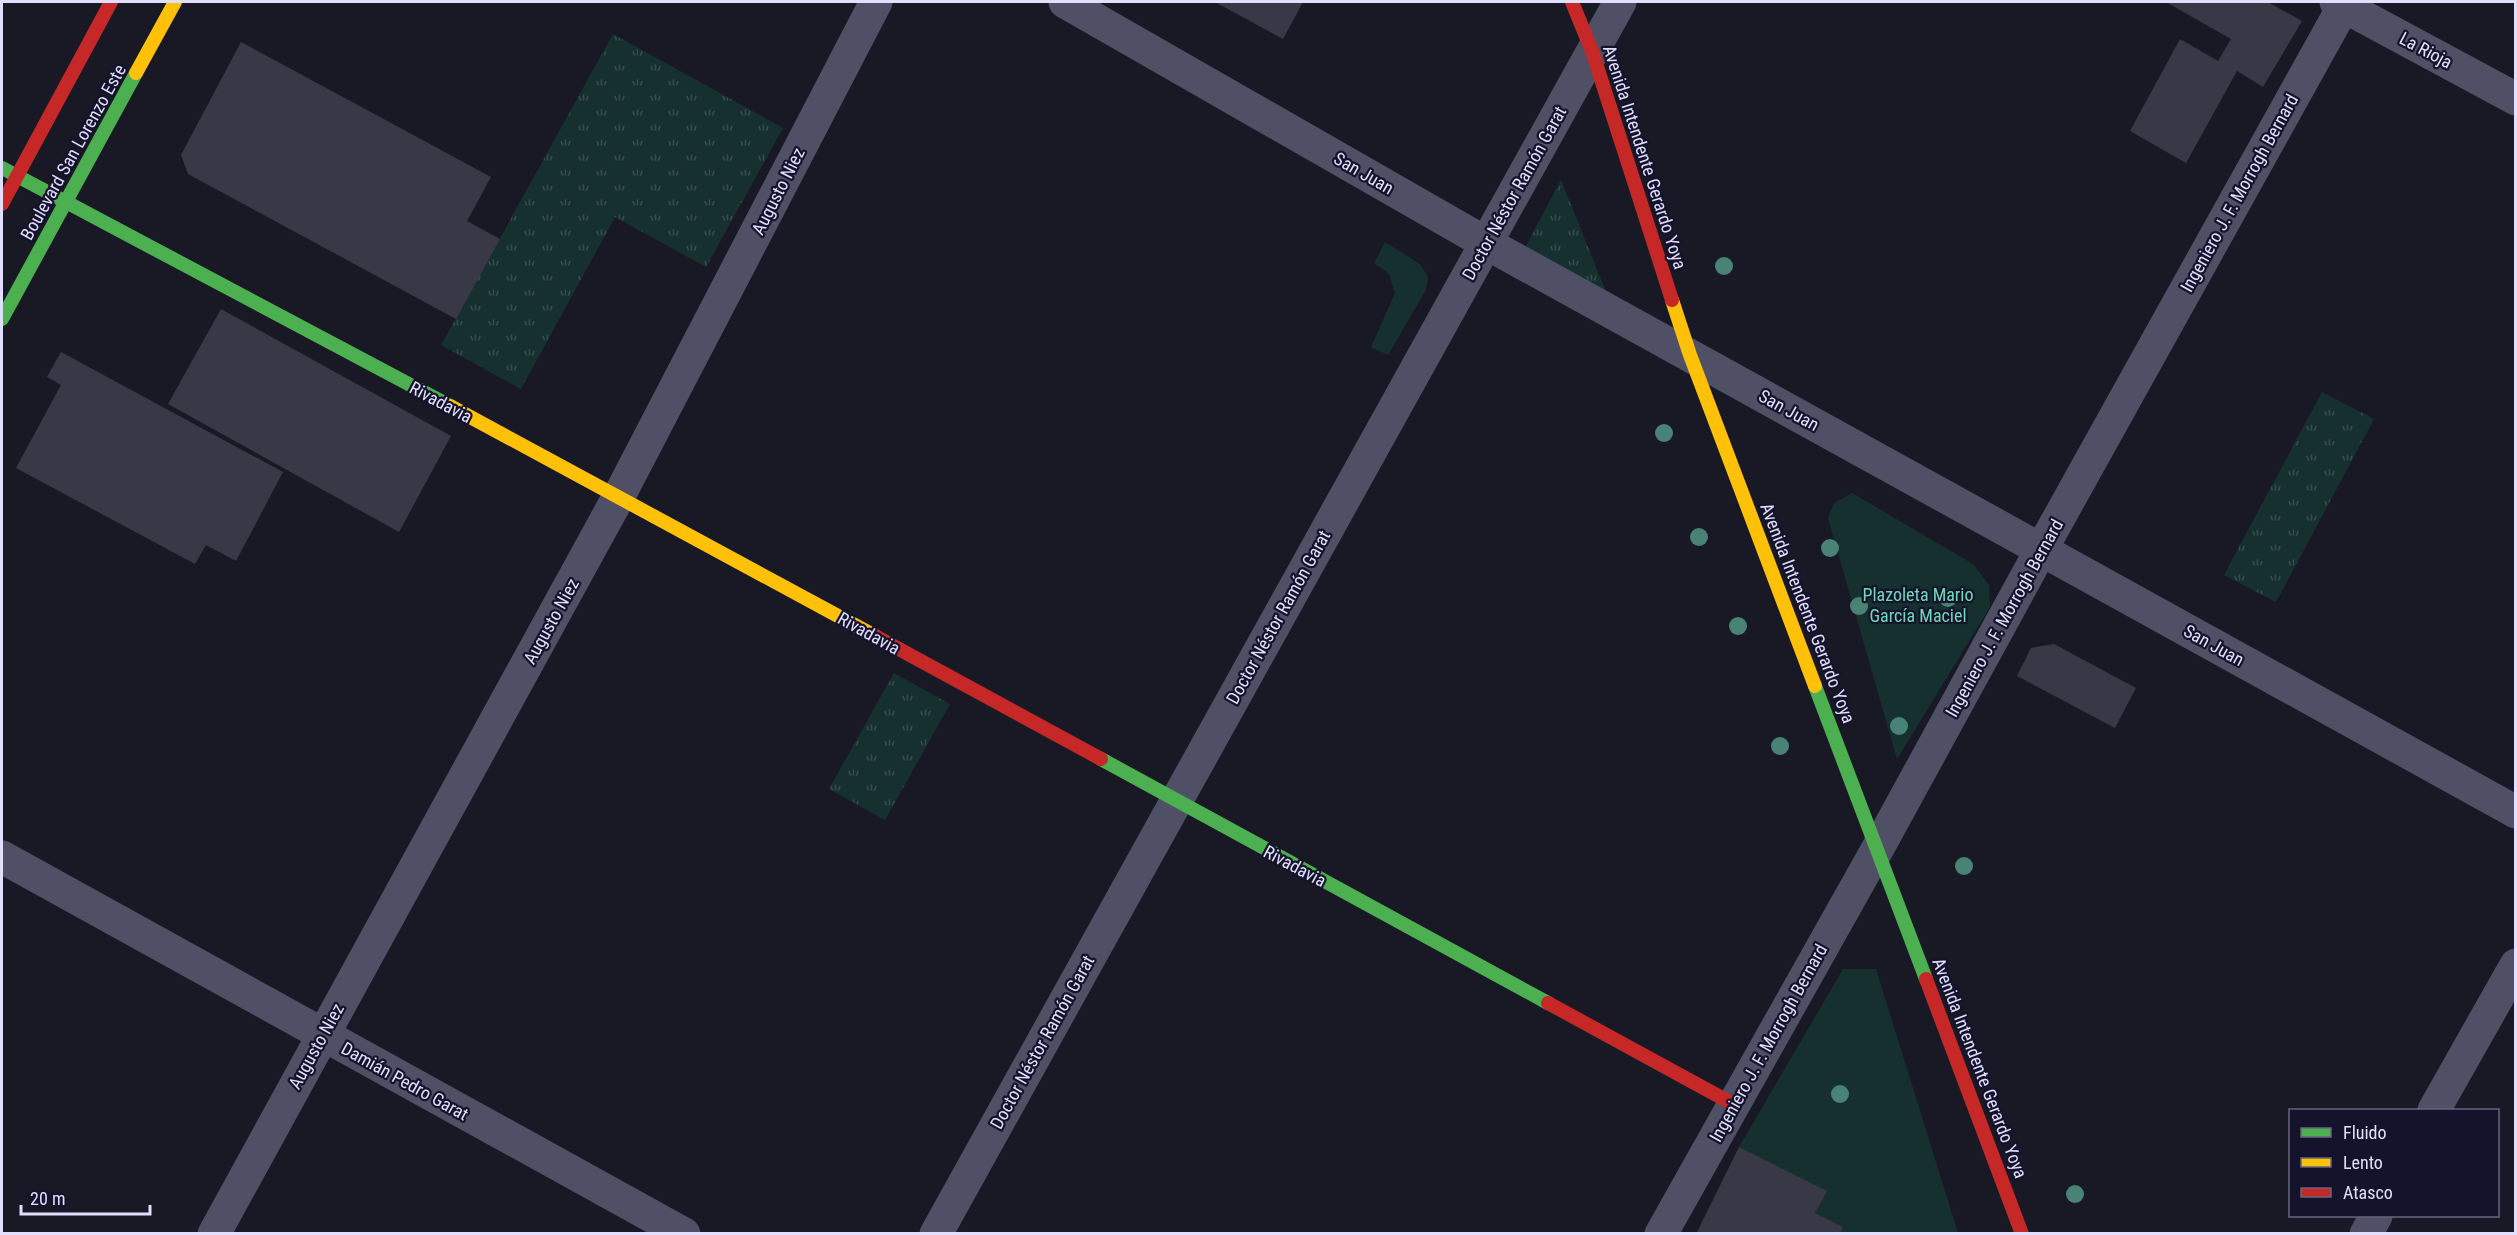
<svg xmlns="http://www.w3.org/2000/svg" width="2517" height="1235" font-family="'Roboto Condensed',sans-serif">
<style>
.grass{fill:url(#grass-tufts)}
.green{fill:#16302f}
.building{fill:#393846}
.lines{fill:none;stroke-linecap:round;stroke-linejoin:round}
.street{stroke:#4f4f65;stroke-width:33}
.fast{stroke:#4caf50;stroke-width:14}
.slow{stroke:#ffc107;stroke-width:14}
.jam{stroke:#c62828;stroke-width:14}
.tree{fill:#488375}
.labels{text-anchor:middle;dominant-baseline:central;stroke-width:4.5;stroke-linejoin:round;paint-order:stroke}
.street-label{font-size:18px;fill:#e0dffd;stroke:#15132b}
.park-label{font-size:18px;fill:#6edab7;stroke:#15132b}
</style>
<defs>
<pattern id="grass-tufts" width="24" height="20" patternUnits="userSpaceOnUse" patternTransform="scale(1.5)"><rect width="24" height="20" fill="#16302f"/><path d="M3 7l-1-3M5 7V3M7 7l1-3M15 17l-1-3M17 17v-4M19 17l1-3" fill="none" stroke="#384e4e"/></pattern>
</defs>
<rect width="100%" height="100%" fill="#191925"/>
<g class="grass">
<polygon points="613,34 783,128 706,267 615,217 521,389 441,345"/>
<polygon points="1561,180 1612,307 1521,255"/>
<polygon points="2322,392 2374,419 2276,602 2224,575"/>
<polygon points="894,673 950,704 885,820 829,789"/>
</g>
<g class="green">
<polygon points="1385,242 1420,264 1428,277 1426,290 1388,355 1371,347 1395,293 1389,274 1374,263"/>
<polygon points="1852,493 1973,564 1989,585 1990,607 1897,759 1828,518 1834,503"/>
<polygon points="1843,969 1876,969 1958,1233 1840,1233 1843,1227 1815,1213 1826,1191 1739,1147"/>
</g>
<g class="building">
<polygon points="1215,2 1303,2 1283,39"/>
<polygon points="2166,2 2268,2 2302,21 2263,87 2237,71 2186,163 2130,131 2180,39 2218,61 2231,39"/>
<polygon points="241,42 491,177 467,221 500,239 456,319 188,174 181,155"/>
<polygon points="221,309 451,436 399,532 168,404"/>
<polygon points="61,352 283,472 236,561 206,545 195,564 16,468 61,385 47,377"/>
<polygon points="2054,644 2136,688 2115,728 2017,676 2031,648"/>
<polygon points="1739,1147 1827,1191 1815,1213 1843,1227 1840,1234 1696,1234"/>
</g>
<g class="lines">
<g class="street">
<polyline points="1065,2 1486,243 2516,812"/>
<polyline points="2336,2 2516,99"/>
<polyline points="2,857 684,1234"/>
<polyline points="2434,1110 2516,965"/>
<polyline points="214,1234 619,496 876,2"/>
<polyline points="936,1234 1620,2"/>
<polyline points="1661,1234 1878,848 2041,550 2346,2"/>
<polyline points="2366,1234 2376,1216"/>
</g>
<g class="fast">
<polyline points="2,168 450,406"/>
<polyline points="2,319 136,73"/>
<polyline points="1815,686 1926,979"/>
<polyline points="1101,759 1548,1003"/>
</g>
<g class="slow">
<polyline points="136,73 175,2"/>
<polyline points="1672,300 1690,355 1815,686"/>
<polyline points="450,406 875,636"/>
</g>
<g class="jam">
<polyline points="1572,2 1592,51 1672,300"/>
<polyline points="2,204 111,2"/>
<polyline points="875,636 1101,759"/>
<polyline points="1926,979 2022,1234"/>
<polyline points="1548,1003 1733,1104"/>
</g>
</g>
<g class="tree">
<circle cx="1724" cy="266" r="9"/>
<circle cx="1664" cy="433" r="9"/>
<circle cx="1699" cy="537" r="9"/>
<circle cx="1830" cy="548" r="9"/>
<circle cx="1948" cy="598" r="9"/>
<circle cx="1859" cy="606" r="9"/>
<circle cx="1738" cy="626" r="9"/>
<circle cx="1899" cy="726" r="9"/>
<circle cx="1780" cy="746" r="9"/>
<circle cx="1964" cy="866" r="9"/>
<circle cx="1840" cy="1094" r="9"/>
<circle cx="2075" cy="1194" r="9"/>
</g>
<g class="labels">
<g class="street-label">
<text transform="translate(2426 50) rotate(28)">La Rioja</text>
<text transform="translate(73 152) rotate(-61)">Boulevard San Lorenzo Este</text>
<text transform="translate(1645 157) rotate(72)">Avenida Intendente Gerardo Yoya</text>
<text transform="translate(1364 173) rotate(30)">San Juan</text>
<text transform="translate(778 191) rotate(-63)">Augusto Niez</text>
<text transform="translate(1514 193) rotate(-61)">Doctor Néstor Ramón Garat</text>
<text transform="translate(2239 193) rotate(-61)">Ingeniero J. F. Morrogh Bernard</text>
<text transform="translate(441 402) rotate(28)">Rivadavia</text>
<text transform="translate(1789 410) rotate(29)">San Juan</text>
<text transform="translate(1808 613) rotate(69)">Avenida Intendente Gerardo Yoya</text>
<text transform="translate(1278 617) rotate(-61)">Doctor Néstor Ramón Garat</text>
<text transform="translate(2004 618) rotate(-61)">Ingeniero J. F. Morrogh Bernard</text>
<text transform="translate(551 621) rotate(-61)">Augusto Niez</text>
<text transform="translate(869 633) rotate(29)">Rivadavia</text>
<text transform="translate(2214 645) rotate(29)">San Juan</text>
<text transform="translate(1295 866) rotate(28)">Rivadavia</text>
<text transform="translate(1042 1042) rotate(-61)">Doctor Néstor Ramón Garat</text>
<text transform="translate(1768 1043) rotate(-61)">Ingeniero J. F. Morrogh Bernard</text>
<text transform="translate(316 1046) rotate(-61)">Augusto Niez</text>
<text transform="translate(1980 1068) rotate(69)">Avenida Intendente Gerardo Yoya</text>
<text transform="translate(405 1081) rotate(29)">Damián Pedro Garat</text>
</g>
<g class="park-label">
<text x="1918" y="594">Plazoleta Mario<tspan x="1918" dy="21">García Maciel</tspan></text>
</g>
</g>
<rect width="2517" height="1235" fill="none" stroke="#e0dffd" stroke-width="6"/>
<rect x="2289" y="1109" width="210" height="108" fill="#15132b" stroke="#66657f" stroke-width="1.5"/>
<rect x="2301" y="1128" width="30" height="9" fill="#4caf50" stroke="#66657f" stroke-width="1.5"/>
<text x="2343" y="1139" font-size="18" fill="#e0dffd">Fluido</text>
<rect x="2301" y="1158" width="30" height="9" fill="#ffc107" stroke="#66657f" stroke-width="1.5"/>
<text x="2343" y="1169" font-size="18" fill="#e0dffd">Lento</text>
<rect x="2301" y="1188" width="30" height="9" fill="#c62828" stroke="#66657f" stroke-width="1.5"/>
<text x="2343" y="1199" font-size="18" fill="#e0dffd">Atasco</text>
<path d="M21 1205v9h129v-9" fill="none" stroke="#e0dffd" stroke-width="3"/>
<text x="30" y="1205" font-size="18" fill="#e0dffd" stroke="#15132b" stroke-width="4.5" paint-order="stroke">20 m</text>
</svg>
